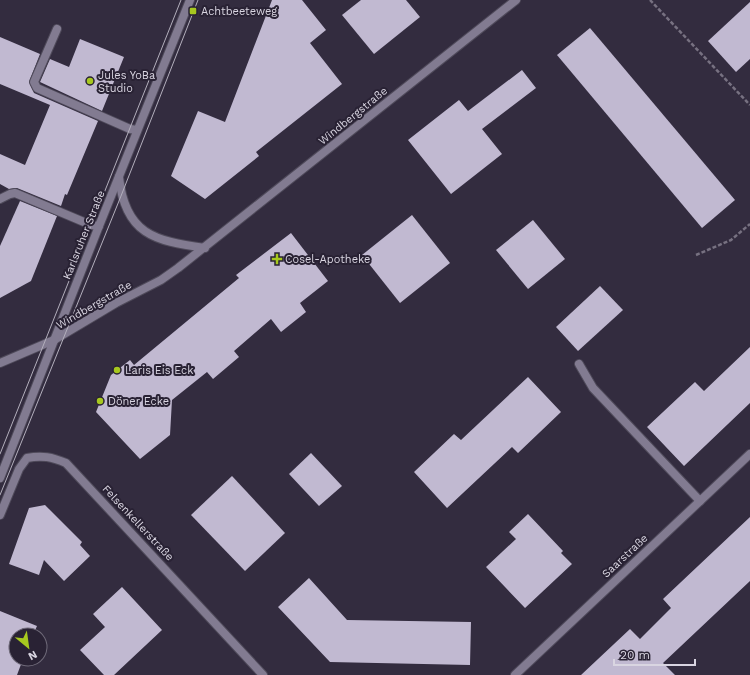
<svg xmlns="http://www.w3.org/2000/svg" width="750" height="675" font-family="'Work Sans',sans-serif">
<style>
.building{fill:#c1b9d1}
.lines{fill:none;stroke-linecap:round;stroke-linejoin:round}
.service-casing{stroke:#4f4a5a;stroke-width:10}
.minor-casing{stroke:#4f4a5a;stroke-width:10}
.tertiary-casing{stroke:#4f4a5a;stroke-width:10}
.path{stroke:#777181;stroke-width:2.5;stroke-dasharray:4 2;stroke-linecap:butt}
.service{stroke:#827b91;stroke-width:8}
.minor{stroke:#827b91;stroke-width:8}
.tertiary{stroke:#827b91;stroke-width:8}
.tram{stroke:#b4b0bd;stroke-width:1}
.poi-dot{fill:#a7c81f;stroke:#292234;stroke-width:1.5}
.labels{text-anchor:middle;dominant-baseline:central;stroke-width:4;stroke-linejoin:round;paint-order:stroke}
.poi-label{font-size:11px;fill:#d9d5e1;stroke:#292234;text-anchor:start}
.street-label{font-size:11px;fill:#d9d5e1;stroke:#292234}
</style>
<rect width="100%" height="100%" fill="#332c3f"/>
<g class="building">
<polygon points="272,0 302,0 326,30 310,43 342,84 256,152 259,156 205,199 171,176 198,111 225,122"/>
<polygon points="361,0 406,0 420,17 374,54 342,15"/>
<polygon points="750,2 750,59 736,72 708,41"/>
<polygon points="590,28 735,200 702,228 557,55"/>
<polygon points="0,37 40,54 29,82 34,93 98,121 67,195 65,194 61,206 17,188 9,189 0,184 0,154 25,165 50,105 0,84"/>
<polygon points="80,39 124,57 102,111 40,82 50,59 69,67"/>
<polygon points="522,70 536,88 482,129 502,154 451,194 408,140 459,100 468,111"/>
<polygon points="20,201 57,216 31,281 0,298 0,246"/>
<polygon points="412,215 450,263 400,303 362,255"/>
<polygon points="533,220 565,259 528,289 496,250"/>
<polygon points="291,233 328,281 300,303 306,312 281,332 271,319 234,351 239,357 213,379 207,372 172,400 170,435 140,459 96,412 111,375 130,360 134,365 239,278 236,275"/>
<polygon points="600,286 623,310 578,351 556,327"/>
<polygon points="750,347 750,403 684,466 647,427 695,382 704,391"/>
<polygon points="528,377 561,412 518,453 512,447 447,508 414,472 454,434 461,440"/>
<polygon points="311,453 342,486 319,506 289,474"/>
<polygon points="232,476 285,533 245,571 191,515"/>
<polygon points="45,505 82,542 80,545 90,556 64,581 44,560 39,575 9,564 29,508"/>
<polygon points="528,514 563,551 561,553 572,564 525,608 486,567 516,539 509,532"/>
<polygon points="750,517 750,581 663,663 675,675 581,675 630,629 640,639 671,608 663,599"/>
<polygon points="309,578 347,620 471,622 470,665 330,662 278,607"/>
<polygon points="122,587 162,630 114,675 104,675 80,650 105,627 93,614"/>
<polygon points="0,611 37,626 33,635 16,635 16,659 23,659 17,675 0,675"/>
</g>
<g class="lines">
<defs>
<g id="service">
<polyline points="57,29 34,82 37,88 130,129 137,130"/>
<polyline points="0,199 10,194 15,193 91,225 99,226"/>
<polyline points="579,364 593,388 700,501"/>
</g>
<g id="minor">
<path d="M119,177c6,57 35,64 86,71"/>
<polyline points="54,340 116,303 161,280 178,268 516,0"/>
<path d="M0,515l19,-46 8,-11c15,-3 25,-1 39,5l197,212"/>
<polyline points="515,675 750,454"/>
</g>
<g id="tertiary">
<polyline points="0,363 54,340"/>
<polyline points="0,478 99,226 190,0"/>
</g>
</defs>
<use href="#service" class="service-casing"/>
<use href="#minor" class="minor-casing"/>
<use href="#tertiary" class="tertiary-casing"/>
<g class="path">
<polyline points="650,0 750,105"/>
<polyline points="696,255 731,240 750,224"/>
</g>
<use href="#service" class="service"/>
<use href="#minor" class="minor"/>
<use href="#tertiary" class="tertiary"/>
<g class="tram">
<polyline points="0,454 181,0"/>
<polyline points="0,495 121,196 198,0"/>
</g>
</g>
<g class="poi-dot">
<rect x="189" y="7" width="8" height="8" rx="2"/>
<circle cx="90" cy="81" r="4"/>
<path d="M275 253h4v4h4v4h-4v4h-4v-4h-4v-4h4z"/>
<circle cx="117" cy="370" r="4"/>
<circle cx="100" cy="401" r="4"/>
</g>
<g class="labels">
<g class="poi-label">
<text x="201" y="11">Achtbeeteweg</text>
<text x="98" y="75">Jules YoBa<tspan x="98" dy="13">Studio</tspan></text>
<text x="285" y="259">Cosel-Apotheke</text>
<text x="125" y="370">Laris Eis Eck</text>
<text x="108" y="401">Döner Ecke</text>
</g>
<g class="street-label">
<text transform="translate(353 116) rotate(-39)">Windbergstraße</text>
<text transform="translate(84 235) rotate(-68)">Karlsruher Straße</text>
<text transform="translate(94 305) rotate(-30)">Windbergstraße</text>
<text transform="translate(138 523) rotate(47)">Felsenkellerstraße</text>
<text transform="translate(625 556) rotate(-43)">Saarstraße</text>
</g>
</g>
<g transform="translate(28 647) rotate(151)"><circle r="19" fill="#292234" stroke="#6f6a79"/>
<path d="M0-3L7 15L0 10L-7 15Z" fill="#a7c81f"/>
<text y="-6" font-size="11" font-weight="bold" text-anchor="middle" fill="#d9d5e1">N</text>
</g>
<path d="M614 659v6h81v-6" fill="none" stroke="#d9d5e1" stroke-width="2"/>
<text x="620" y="659" font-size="12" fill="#d9d5e1" stroke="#292234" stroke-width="3" paint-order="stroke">20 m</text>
</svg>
